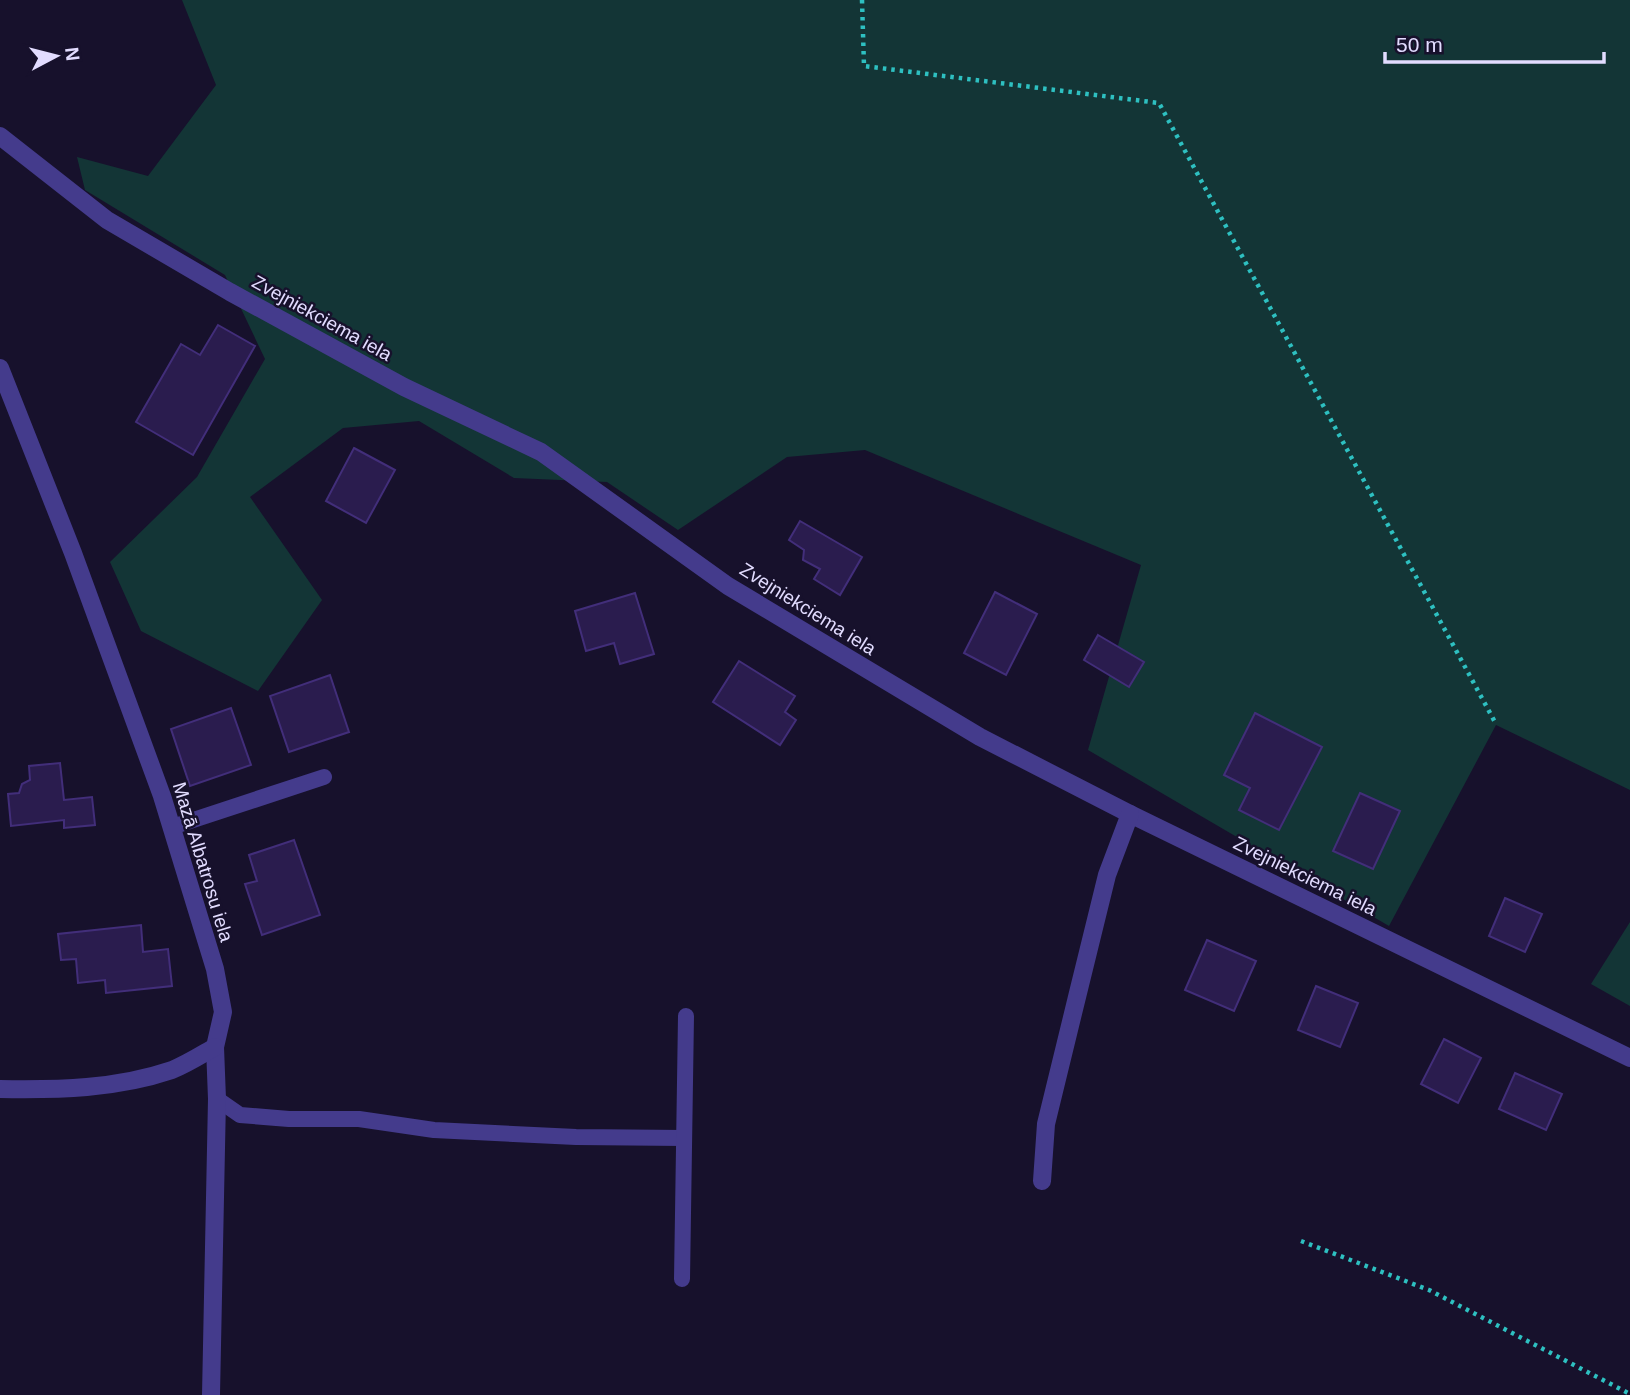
<svg xmlns="http://www.w3.org/2000/svg" width="1630" height="1395" font-family="Arial,sans-serif">
<style>
.green{fill:#133536}
.building{fill:#2a1c4e;stroke:#422e7a;stroke-width:2}
.lines{fill:none;stroke-linecap:round;stroke-linejoin:round}
.path{stroke:#2ec0c1;stroke-width:4.5;stroke-dasharray:3.5 5;stroke-linecap:butt}
.lane{stroke:#443b8c;stroke-width:16}
.street{stroke:#443b8c;stroke-width:18}
.labels{text-anchor:middle;dominant-baseline:central;stroke-width:5;stroke-linejoin:round;paint-order:stroke}
.street-label{font-size:19px;fill:#e2dcff;stroke:#17112c}
</style>
<rect width="100%" height="100%" fill="#17112c"/>
<g class="green">
<polygon points="182,0 1630,0 1630,790 1496,725 1389,926 1088,750 1141,565 865,450 787,457 678,530 607,482 514,478 419,421 343,428 250,497 322,600 258,691 141,631 110,562 197,477 265,359 225,275 85,190 77,157 148,176 216,85"/>
<polygon points="1630,922 1630,1006 1591,984"/>
</g>
<g class="building">
<polygon points="218,325 255,346 193,455 136,422 181,344 200,355"/>
<polygon points="354,448 395,470 366,523 326,501"/>
<polygon points="800,521 862,557 840,595 814,579 820,569 803,560 804,550 789,540"/>
<polygon points="995,592 1037,614 1006,675 964,653"/>
<polygon points="635,593 654,654 620,664 614,643 586,651 575,611"/>
<polygon points="1098,635 1144,662 1129,687 1084,660"/>
<polygon points="739,661 795,696 785,712 796,720 780,745 713,702"/>
<polygon points="330,675 349,732 289,752 270,696"/>
<polygon points="231,708 251,765 190,786 171,729"/>
<polygon points="1255,713 1322,747 1279,830 1239,810 1250,788 1224,775"/>
<polygon points="60,763 64,800 92,797 95,825 64,828 64,820 11,826 8,794 19,793 22,784 30,780 29,766"/>
<polygon points="1360,793 1400,811 1373,869 1333,851"/>
<polygon points="294,840 320,915 262,935 245,884 257,881 249,855"/>
<polygon points="1505,898 1542,914 1525,952 1489,936"/>
<polygon points="141,925 143,952 168,949 172,986 106,993 105,980 78,983 76,959 61,960 58,934"/>
<polygon points="1207,940 1256,961 1234,1011 1185,990"/>
<polygon points="1316,986 1358,1003 1340,1047 1298,1030"/>
<polygon points="1444,1039 1481,1058 1458,1103 1421,1084"/>
<polygon points="1515,1073 1562,1094 1546,1130 1499,1109"/>
</g>
<g class="lines">
<g class="path">
<polyline points="862,0 864,66 1159,103 1496,724"/>
<polyline points="1301,1241 1429,1290 1630,1394"/>
</g>
<g class="lane">
<polyline points="172,827 324,777"/>
<polyline points="217,1099 240,1115 289,1119 359,1119 434,1130 576,1137 684,1138"/>
<polyline points="682,1279 686,1016"/>
</g>
<g class="street">
<polyline points="0,136 107,220 230,292 404,387 541,452 728,586 980,737 1130,814 1630,1058"/>
<polyline points="0,368 73,553 162,796 215,969 223,1012 215,1047 217,1099 211,1395"/>
<path d="M0,1089c58,1 116,0 172,-19 15,-6 29,-15 43,-23"/>
<polyline points="1042,1181 1046,1124 1077,997 1107,875 1130,814"/>
</g>
</g>
<g class="labels">
<g class="street-label">
<text transform="translate(322 318) rotate(29)">Zvejniekciema iela</text>
<text transform="translate(808 609) rotate(32)">Zvejniekciema iela</text>
<text transform="translate(203 862) rotate(73)">Mazā Albatrosu iela</text>
<text transform="translate(1305 876) rotate(26)">Zvejniekciema iela</text>
</g>
</g>
<g transform="translate(56 56) rotate(83)" stroke="#17112c" stroke-width="5" paint-order="stroke">
<path d="M0-5L12 26L0 18L-12 26Z" fill="#e2dcff"/>
<text y="-10" font-size="19" font-weight="bold" text-anchor="middle" fill="#e2dcff">N</text>
</g>
<path d="M1385 52v10h219v-10" fill="none" stroke="#e2dcff" stroke-width="3.5"/>
<text x="1396" y="52" font-size="21" fill="#e2dcff" stroke="#17112c" stroke-width="5" paint-order="stroke">50 m</text>
</svg>
